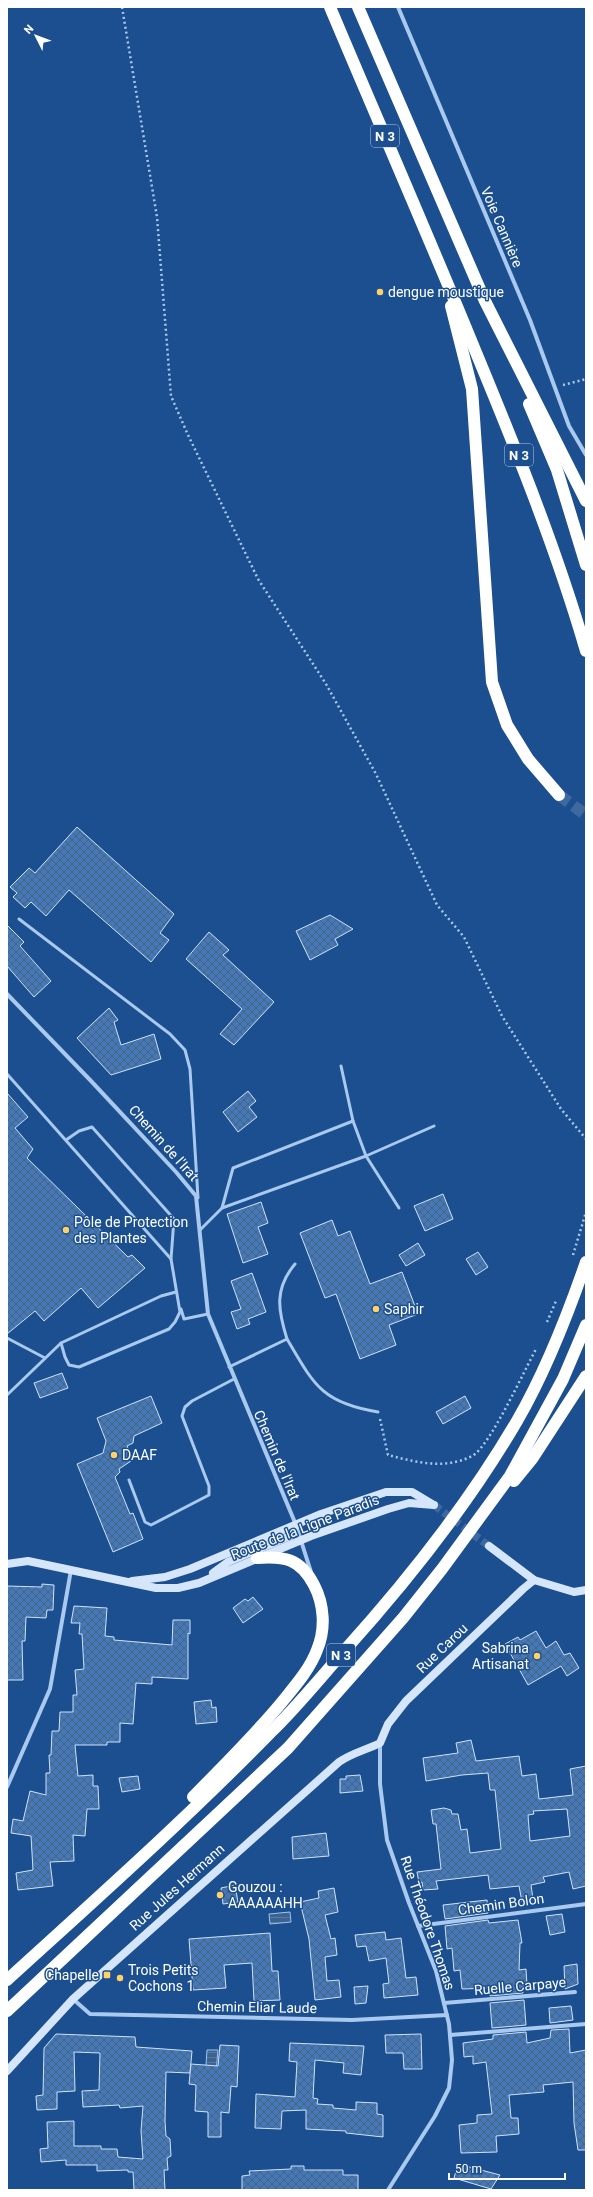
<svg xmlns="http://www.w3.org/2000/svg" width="593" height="2197" font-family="Roboto,sans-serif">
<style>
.water{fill:url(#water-rules);stroke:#9cc4f0}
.building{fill:url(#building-cross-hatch);stroke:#cfe3fa;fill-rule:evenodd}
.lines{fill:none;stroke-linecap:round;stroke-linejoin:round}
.secondary-tunnel{stroke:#3d69a0;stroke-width:8;stroke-dasharray:8 4;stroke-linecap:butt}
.highway-tunnel{stroke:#3d69a0;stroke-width:12;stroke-dasharray:12 6;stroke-linecap:butt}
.path{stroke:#a9c9ee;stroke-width:2.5;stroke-dasharray:2 3;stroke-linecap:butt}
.lane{stroke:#a9c9ee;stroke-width:3}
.street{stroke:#a9c9ee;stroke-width:4}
.secondary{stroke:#d6e6fa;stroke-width:8}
.highway{stroke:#fff;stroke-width:12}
.poi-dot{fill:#ffd166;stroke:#1b4f8f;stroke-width:1.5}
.labels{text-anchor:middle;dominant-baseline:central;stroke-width:3;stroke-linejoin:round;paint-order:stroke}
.shield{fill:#1b4f8f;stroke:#bbcadd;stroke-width:1}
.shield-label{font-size:13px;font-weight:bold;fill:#fff}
.street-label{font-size:14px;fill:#fff;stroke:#1b4f8f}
.poi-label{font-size:14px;fill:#fff;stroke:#1b4f8f;text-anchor:start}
</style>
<defs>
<pattern id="water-rules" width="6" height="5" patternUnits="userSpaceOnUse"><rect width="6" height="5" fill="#3c6290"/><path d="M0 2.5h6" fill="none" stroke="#597aa1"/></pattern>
<pattern id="building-cross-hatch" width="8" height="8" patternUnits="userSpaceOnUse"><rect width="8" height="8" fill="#4478b7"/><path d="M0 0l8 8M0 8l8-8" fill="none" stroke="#486282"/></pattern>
</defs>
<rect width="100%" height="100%" fill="#1b4f8f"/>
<g class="water">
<polygon points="290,1912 291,1922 270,1924 269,1914"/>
<polygon points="207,2050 218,2050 216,2072 206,2065"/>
</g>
<g class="building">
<polygon points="77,827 174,914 160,933 169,940 151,962 69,890 46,916 31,902 25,908 13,897 17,893 10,887 29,868 35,873"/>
<polygon points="330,915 353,929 335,939 338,945 310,960 296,931"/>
<polygon points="7,925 24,942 20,946 51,981 34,997 7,966"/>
<polygon points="209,932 229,950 223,955 274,1002 234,1045 220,1034 242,1009 186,959"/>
<polygon points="109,1008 118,1020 114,1022 121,1045 154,1034 161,1059 111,1075 77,1038"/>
<polygon points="248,1091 256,1101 249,1107 257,1117 238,1132 223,1112"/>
<polygon points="7,1093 28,1117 15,1128 33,1149 27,1158 128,1257 132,1255 145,1268 98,1308 81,1288 44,1321 35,1311 7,1334"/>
<polygon points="443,1194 453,1219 425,1231 414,1206"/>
<polygon points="261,1202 268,1223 258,1227 268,1254 243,1263 227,1214"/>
<polygon points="332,1220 338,1236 350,1231 370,1284 402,1272 418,1314 389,1325 396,1345 360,1359 336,1294 325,1298 300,1233"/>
<polygon points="418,1243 425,1255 406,1266 399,1255"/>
<polygon points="478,1252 488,1267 476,1275 466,1259"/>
<polygon points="252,1273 266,1312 248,1319 250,1324 237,1329 231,1312 241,1309 231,1281"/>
<polygon points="62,1373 68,1388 40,1398 34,1383"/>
<polygon points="151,1396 162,1423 134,1436 133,1443 127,1446 132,1458 131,1461 119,1469 120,1472 115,1477 130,1514 133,1513 143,1539 113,1552 77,1464 103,1453 106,1441 97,1418"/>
<polygon points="465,1396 471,1408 443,1424 436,1412"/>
<polygon points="42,1584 54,1585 53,1610 47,1610 46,1618 26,1617 25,1641 22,1641 23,1680 7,1680 7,1586 42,1587"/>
<polygon points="253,1597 263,1609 243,1623 233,1608 245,1599 248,1601"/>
<polygon points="74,1606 107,1608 105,1636 114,1637 114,1640 172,1645 173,1620 190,1620 190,1634 188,1633 188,1679 152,1677 152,1684 136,1683 133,1724 120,1723 120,1742 107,1742 107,1745 75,1745 78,1776 93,1775 93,1786 98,1786 99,1809 87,1809 85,1836 73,1835 74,1861 50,1862 53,1886 18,1890 16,1873 33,1870 31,1836 11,1833 13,1819 23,1821 30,1791 46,1795 46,1773 50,1773 49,1755 51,1755 52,1731 59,1731 60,1712 73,1712 73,1695 77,1695 75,1670 84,1669 82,1634 79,1634 80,1623 71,1623"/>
<polygon points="536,1631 546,1648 556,1641 564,1655 570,1653 579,1668 567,1676 561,1666 528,1685 505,1644 518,1637 520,1640"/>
<polygon points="211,1700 212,1708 216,1707 217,1722 196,1724 194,1702"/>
<path d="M471,1740l5,21 43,-5 3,20 14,-2 3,25 34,-4 -3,-26 16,-3v120l-13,3 -4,-17 -26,5 2,5 -14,3 2,14 -11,3 -3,-16 -29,3 -2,-14 -52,6 2,8 -15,1 -1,-8 -3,1 -2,-11 24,-3 -5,-45h-3l-2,-14 13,-2 7,2 1,4h6l3,16 6,-1 3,24 31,-4 -6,-59h-5l-2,-17 -26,2 -36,6 -3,-23 35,-5 -2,-10zM567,1809l3,27 -40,5 -2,-26 6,-1 -1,-3z"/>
<polygon points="360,1775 363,1791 340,1793 340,1779 346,1779 346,1776"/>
<polygon points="138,1776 140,1789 122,1792 119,1778"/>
<polygon points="326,1833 329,1856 293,1859 292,1837"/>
<polygon points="235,1885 238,1902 223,1904 221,1888"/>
<polygon points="334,1888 338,1912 325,1915 331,1939 335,1938 337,1955 325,1957 327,1981 339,1980 341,1997 315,2000 309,1939 300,1902 319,1898 318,1891"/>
<polygon points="487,1900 488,1913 445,1919 443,1905"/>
<polygon points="562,1914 565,1932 550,1935 546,1916"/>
<polygon points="488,1920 489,1923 518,1920 522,1943 520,1943 519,1970 526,1969 527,1985 522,1986 523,1993 490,1996 489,1988 462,1989 460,1970 454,1971 452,1948 447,1949 445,1926"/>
<polygon points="385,1932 386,1940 401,1938 406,1978 416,1977 418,1995 384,1998 383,1984 389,1983 386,1958 369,1961 366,1946 357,1947 355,1935"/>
<polygon points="270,1933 272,1971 278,1971 280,2000 254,2001 252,1963 224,1965 226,1988 193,1990 189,1939"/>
<polygon points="577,1964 578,1984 565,1989 564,1966"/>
<polygon points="368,1986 366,2003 355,2004 354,1987"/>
<polygon points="524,2000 526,2025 492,2028 490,2003"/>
<polygon points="571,2006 573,2020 550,2023 549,2008"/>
<polygon points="569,2029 570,2053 586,2050 586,2150 578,2150 574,2123 573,2082 543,2085 544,2092 509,2095 511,2118 518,2118 519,2134 496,2136 497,2152 461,2153 459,2125 477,2123 477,2115 492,2114 486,2062 473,2064 473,2056 464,2057 463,2043 493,2039 493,2035 526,2032 527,2043 550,2038 551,2030"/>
<polygon points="56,2034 135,2037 136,2047 192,2051 190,2073 166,2072 165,2121 166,2136 170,2139 171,2156 167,2158 168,2170 164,2170 165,2190 134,2190 133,2172 128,2172 128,2170 97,2171 97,2165 66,2165 66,2160 41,2162 40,2149 48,2148 47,2122 74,2121 74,2146 101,2146 101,2149 117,2149 118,2157 143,2159 141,2131 143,2106 120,2108 119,2105 83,2107 82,2091 99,2090 100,2053 74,2052 75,2091 57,2092 57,2109 37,2110 36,2096 43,2095 44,2048"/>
<polygon points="421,2034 422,2069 404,2069 403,2053 386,2053 385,2035"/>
<polygon points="290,2043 364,2046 361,2075 343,2073 344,2063 315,2060 313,2098 318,2099 317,2104 333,2105 333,2108 356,2110 356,2102 377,2103 377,2114 383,2115 383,2137 346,2133 346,2131 306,2129 306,2110 282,2111 281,2129 255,2128 256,2094 295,2097 297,2062 289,2061"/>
<polygon points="220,2045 239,2046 237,2087 231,2086 229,2113 221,2112 221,2137 208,2137 208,2112 195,2111 196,2085 189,2084 191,2064 218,2066"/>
<polygon points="458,2164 500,2175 491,2189 454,2178"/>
<polygon points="291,2166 304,2166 304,2170 343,2170 343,2175 358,2175 358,2190 242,2190 242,2176 250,2175 249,2171 291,2169"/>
</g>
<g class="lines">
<polyline class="secondary-tunnel" points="434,1505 489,1546"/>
<polyline class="highway-tunnel" points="559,795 586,815"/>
<g class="path">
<polyline points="122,7 157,217 171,396 188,435 258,579 326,684 376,774 437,905 464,937 502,1016 561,1109 586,1139"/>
<polyline points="563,385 586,379"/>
<polyline points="573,1255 586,1212"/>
<polyline points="547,1322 556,1301"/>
<path d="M380,1419l8,36c27,7 57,15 84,1 17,-8 53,-87 64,-107"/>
</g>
<g class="lane">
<polyline points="19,919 170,1034 185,1050 190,1069 198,1198"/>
<polyline points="341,1066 353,1121 366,1156 399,1208"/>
<polyline points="7,1074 171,1259"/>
<polyline points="222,1208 366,1156 434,1126"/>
<polyline points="200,1230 222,1208 233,1168 353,1121"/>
<polyline points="181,1309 184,1319 208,1314"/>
<polyline points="7,1338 45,1358"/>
<path d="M287,1339c27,46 35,64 91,73"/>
<polyline points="61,1343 65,1357 69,1365 79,1367 169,1329 175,1322 180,1312 171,1259 174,1219 92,1127 79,1131 66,1140"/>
<path d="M229,1367l58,-28c-9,-29 -13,-50 8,-75"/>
<polyline points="7,1395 61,1343 161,1296 176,1292"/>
<polyline points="129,1480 145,1522 151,1525 209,1495 209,1486 182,1416 185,1407 192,1401 234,1379"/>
</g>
<g class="street">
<polyline points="398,7 530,320 569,426 586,455"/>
<polyline points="7,994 92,1082 176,1172 196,1196 208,1314 296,1525 311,1572"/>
<polyline points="380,1743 380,1784 387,1840 409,1903 436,1971 449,2024 452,2060 449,2088 435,2116 388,2190"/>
<polyline points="7,1787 50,1689 71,1570"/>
<polyline points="418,1926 586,1904"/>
<polyline points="73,1999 90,2014 352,2020 447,2015"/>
<polyline points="444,2003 575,1992"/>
<polyline points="450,2035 586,2024"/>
</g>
<g class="secondary">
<polyline points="489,1546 534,1580 574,1592 586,1590"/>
<polyline points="7,1564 28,1561 156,1588 178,1588 199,1583 311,1536 388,1509 409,1503 434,1505"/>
<polyline points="213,1573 228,1562 290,1536 296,1525"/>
<polyline points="132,1581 165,1577 190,1569 321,1514 386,1492 412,1492 432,1504"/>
<path d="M7,2071l66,-72 266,-237c13,-9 27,-12 41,-19l8,-19 18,-23 117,-112 11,-9"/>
</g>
<g class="highway">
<path d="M330,7c48,114 98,228 145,343 41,99 81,198 111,301"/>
<polyline points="358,7 485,301 586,501"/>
<polyline points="451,306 472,389 492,682 507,725 528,759 559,795"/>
<polyline points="529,404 557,470 586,565"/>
<polyline points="514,1481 532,1459 586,1376"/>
<path d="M193,1797c30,-31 61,-61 89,-95 13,-16 28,-33 35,-52 9,-21 7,-46 -3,-65 -14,-27 -30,-29 -57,-27"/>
<path d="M7,1980c89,-81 179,-161 263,-247 27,-26 51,-56 75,-83 64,-71 124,-147 172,-229 29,-50 50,-104 69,-159"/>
<polyline points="7,2011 288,1748 403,1618 442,1569 510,1476 563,1379 586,1325"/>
</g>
</g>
<g class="poi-dot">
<circle cx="380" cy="292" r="4"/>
<circle cx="66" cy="1230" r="4"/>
<circle cx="376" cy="1309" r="4"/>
<circle cx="114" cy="1455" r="4"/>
<circle cx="537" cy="1656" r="4"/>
<circle cx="220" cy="1895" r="4"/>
<rect x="103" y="1971" width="8" height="8" rx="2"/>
<circle cx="120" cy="1978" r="4"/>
</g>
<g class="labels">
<g class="shield">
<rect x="371" y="125" width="28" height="22" rx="3"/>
<rect x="505" y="444" width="28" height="22" rx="3"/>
<rect x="327" y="1644" width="28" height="22" rx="3"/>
</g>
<g class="shield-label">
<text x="385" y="136">N 3</text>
<text x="519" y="455">N 3</text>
<text x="341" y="1655">N 3</text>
</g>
<g class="street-label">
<text transform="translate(502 227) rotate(67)">Voie Cannière</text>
<text transform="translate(164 1143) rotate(48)">Chemin de l'Irat</text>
<text transform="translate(277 1455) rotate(67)">Chemin de l'Irat</text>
<text transform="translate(305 1527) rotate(-21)">Route de la Ligne Paradis</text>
<text transform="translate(442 1648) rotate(-44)">Rue Carou</text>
<text transform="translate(177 1887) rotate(-42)">Rue Jules Hermann</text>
<text transform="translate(501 1904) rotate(-8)">Chemin Bolon</text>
<text transform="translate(428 1923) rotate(71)">Rue Théodore Thomas</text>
<text transform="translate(520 1986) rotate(-5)">Ruelle Carpaye</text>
<text transform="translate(257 2007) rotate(1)">Chemin Eliar Laude</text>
</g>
<g class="poi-label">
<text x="388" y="292">dengue moustique</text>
<text x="74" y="1222">Pôle de Protection<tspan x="74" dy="16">des Plantes</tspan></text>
<text x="384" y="1309">Saphir</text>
<text x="122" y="1455">DAAF</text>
<text x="529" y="1648" text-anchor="end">Sabrina<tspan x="529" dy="16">Artisanat</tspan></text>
<text x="228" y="1887">Gouzou :<tspan x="228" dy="16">AAAAAAHH</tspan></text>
<text x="128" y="1970">Trois Petits<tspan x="128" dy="16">Cochons 1</tspan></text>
<text x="99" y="1975" text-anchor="end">Chapelle</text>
</g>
</g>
<rect width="593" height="2197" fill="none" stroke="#ffffff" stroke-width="16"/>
<g transform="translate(36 36) rotate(312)" stroke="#1b4f8f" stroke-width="3" paint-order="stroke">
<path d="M0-3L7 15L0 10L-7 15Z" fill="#ffffff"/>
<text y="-6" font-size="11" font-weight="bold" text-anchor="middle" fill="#ffffff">N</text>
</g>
<path d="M449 2173v6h116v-6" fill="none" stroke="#ffffff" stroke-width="2"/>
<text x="455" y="2173" font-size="12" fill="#ffffff" stroke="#1b4f8f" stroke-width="3" paint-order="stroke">50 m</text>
</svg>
